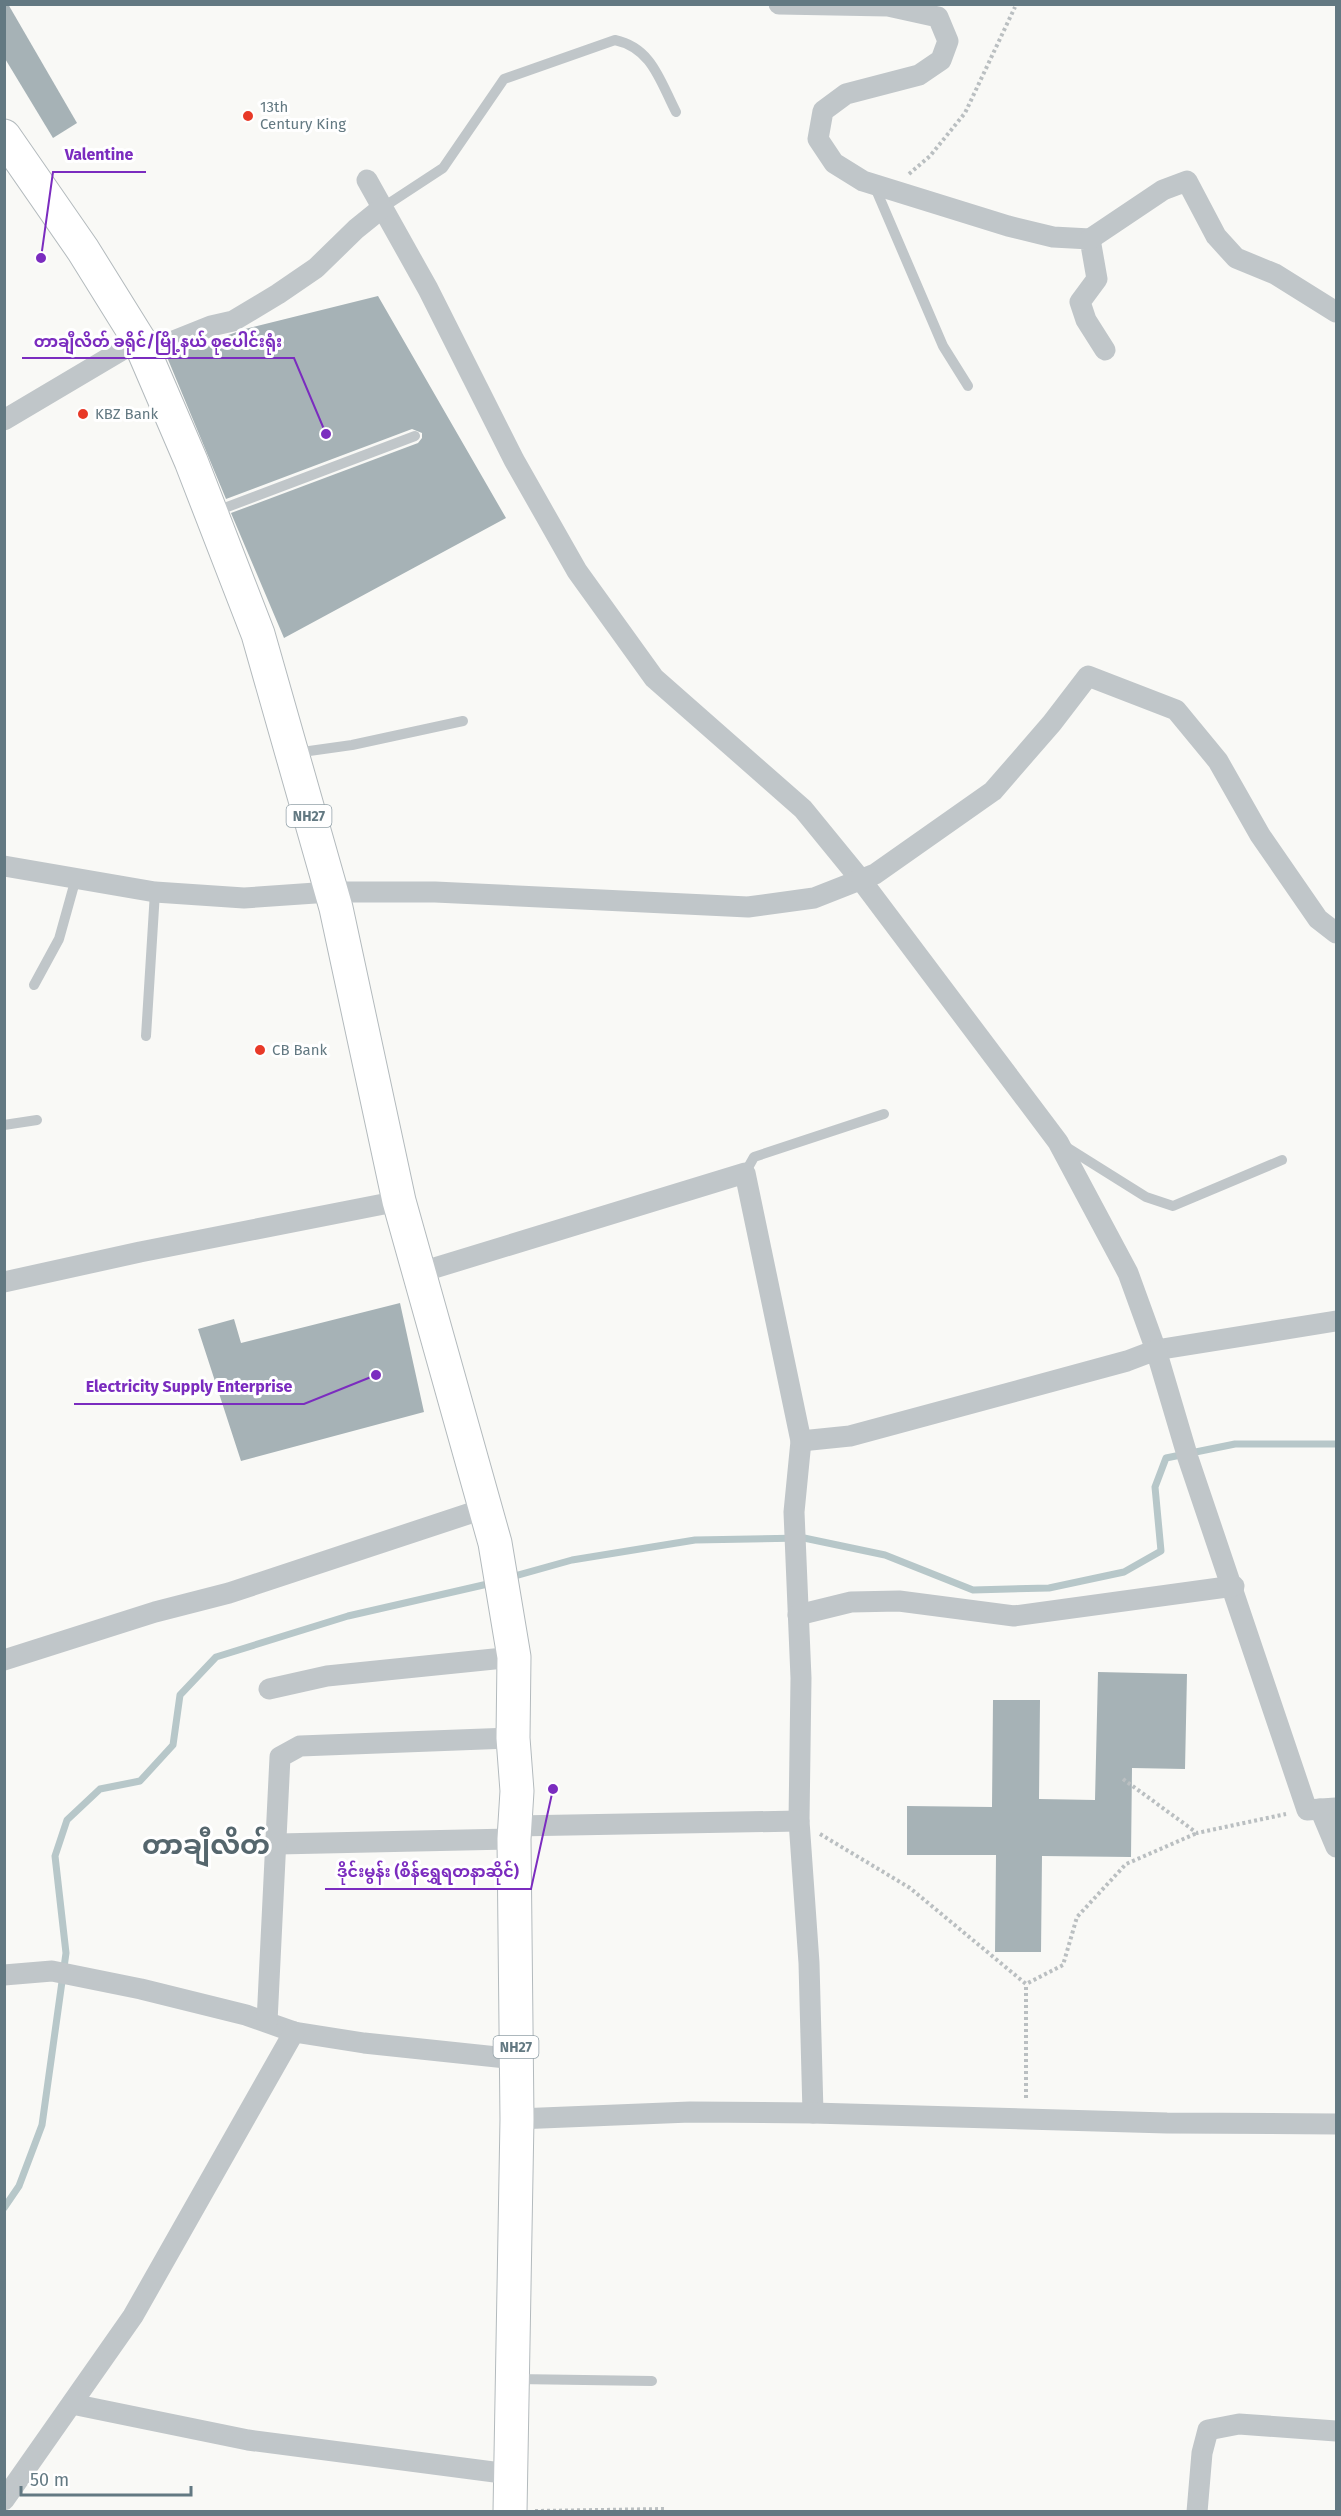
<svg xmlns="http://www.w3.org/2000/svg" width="1341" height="2516" font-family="'Fira Sans','Noto Sans Myanmar',sans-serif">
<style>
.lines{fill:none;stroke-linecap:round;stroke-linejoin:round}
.stream{stroke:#b7c7c9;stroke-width:7}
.building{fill:#a6b2b6}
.primary-casing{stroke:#b3babd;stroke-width:35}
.path{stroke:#babfc1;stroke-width:4;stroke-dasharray:3 3;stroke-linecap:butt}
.lane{stroke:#c0c6c9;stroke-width:10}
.street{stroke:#c0c6c9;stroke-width:21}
.primary{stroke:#fff;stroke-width:33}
.poi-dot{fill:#e83927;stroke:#fff;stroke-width:2}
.labels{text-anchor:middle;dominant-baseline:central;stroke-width:6;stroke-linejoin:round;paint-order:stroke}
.shield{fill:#fff;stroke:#92a1a8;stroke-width:1.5}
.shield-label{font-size:14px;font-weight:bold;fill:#637982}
.poi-label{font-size:15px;fill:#637982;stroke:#fff;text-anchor:start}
.town-label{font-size:27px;font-weight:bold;fill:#55666d;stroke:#fff}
.leader{fill:none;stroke:#7b2cbf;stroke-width:2}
.callout-dot{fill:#7b2cbf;stroke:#fff;stroke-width:2}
.callout-label{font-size:16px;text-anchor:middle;font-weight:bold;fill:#7b2cbf;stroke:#fff;stroke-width:6;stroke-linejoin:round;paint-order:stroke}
</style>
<rect width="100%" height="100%" fill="#f9f9f6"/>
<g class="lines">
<g class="stream">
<polyline points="508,1578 572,1560 695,1540 804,1538 885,1555 973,1590 1049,1588 1124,1572 1161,1551 1155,1487 1166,1458 1235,1444 1336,1444"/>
<polyline points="4,2208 19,2186 42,2125 66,1953 55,1856 67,1820 100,1789 140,1781 173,1745 180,1695 216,1657 348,1616 492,1583"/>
</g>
</g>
<g class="building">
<polygon points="4,4 8,4 77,123 53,138 4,57"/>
<polygon points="378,296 506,518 284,638 231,513 418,443 422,438 422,433 412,429 226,499 167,357 245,329"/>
<polygon points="400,1303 424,1412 241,1461 198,1329 234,1319 241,1343"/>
<polygon points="1098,1672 1187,1674 1185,1769 1132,1768 1131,1857 1042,1856 1041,1952 995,1952 996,1855 907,1855 907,1806 992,1807 993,1700 1040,1700 1039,1799 1095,1800"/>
</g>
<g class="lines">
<defs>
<polyline id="primary" points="4,136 83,250 139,340 191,461 258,634 336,908 399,1201 495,1543 514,1657 513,1738 517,1791 514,1839 517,2119 510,2512"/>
</defs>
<use href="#primary" class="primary-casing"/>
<g class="path">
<polyline points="909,174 930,156 965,113 1015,7"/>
<polyline points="1123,1779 1197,1833 1286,1814"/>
<polyline points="820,1834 910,1888 1026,1984 1063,1965 1077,1917 1126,1864 1197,1833"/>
<polyline points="1026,2098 1026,1984"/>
<polyline points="535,2511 664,2509"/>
</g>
<g class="lane">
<polyline points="874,185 943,346 968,386"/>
<path d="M382,208l61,-40 61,-89 111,-39c37,8 45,41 61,72"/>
<polyline points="214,512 415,436"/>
<polyline points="295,753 352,745 463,721"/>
<polyline points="34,985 59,939 76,878"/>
<polyline points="146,1036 155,892"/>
<polyline points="4,1125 37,1120"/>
<polyline points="1063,1145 1146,1197 1173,1206 1282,1160"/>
<polyline points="745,1173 754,1157 884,1114"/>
<polyline points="516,2379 652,2381"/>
</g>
<g class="street">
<polyline points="779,4 888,6 938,17 948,41 941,60 919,75 846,94 823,111 818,139 834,163 863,181 1008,226 1053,237 1090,239 1097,279 1080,302 1086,320 1105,350"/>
<polyline points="367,180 428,289 514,460 577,571 654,678 803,809 861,880 1058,1142 1128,1273 1156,1350 1336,1321"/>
<polyline points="1090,239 1163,190 1187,181 1216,236 1236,258 1275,274 1336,312"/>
<polyline points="146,356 161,346 211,326 233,321 278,294 316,268 356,229 382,208"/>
<polyline points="4,420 139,340"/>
<polyline points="4,866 155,892 244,898 330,892 435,892 748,907 814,898 875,874 993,791 1052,723 1088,676 1176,710 1218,761 1260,835 1318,919 1336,933"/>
<polyline points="418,1273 745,1173 801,1441 794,1512 801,1678 799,1821 809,1963 813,2113"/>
<polyline points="4,1282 140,1252 399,1201"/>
<polyline points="801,1441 850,1436 1127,1361 1156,1350 1188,1458 1307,1810 1336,1808"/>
<polyline points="798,1615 851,1602 899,1601 1014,1616 1234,1586"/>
<polyline points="4,1660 155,1612 229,1593 486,1508"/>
<polyline points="269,1689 327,1676 514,1657"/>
<polyline points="1320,1809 1336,1847"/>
<polyline points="515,1826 799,1821"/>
<polyline points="278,1844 514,1839"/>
<polyline points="4,1975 52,1971 141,1989 246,2015 294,2032 364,2043 516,2059"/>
<polyline points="267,2022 280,1757 300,1746 513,1738"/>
<polyline points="517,2119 690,2112 813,2113 1167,2123 1336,2124"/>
<polyline points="72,2404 248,2440 510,2474"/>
<polyline points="4,2500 133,2316 294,2032"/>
<polyline points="1197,2512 1202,2453 1208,2430 1239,2424 1336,2431"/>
</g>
<use href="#primary" class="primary"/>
</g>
<g class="poi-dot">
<circle cx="248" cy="116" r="6"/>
<circle cx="83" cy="414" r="6"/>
<circle cx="260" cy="1050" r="6"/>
</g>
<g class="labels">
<g class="shield">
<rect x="286.5" y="805" width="45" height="22" rx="4.5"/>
<rect x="493.5" y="2036" width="45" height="22" rx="4.5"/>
</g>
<g class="shield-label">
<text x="309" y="816">NH27</text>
<text x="516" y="2047">NH27</text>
</g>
<g class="poi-label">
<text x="260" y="107">13th<tspan x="260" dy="17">Century King</tspan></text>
<text x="95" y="414">KBZ Bank</text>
<text x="272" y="1050">CB Bank</text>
</g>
<g class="town-label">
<text x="206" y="1845">တာချီလိတ်</text>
</g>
</g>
<path class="leader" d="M41 258L53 172H146M326 434L294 358H22M376 1375L304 1404H74M553 1789L531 1889H325"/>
<g class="callout-dot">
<circle cx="41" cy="258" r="6"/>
<circle cx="326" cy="434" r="6"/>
<circle cx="376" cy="1375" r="6"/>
<circle cx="553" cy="1789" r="6"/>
</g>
<g class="callout-label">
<text x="99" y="160">Valentine</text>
<text x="158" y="347">တာချီလိတ် ခရိုင်/မြို့နယ် စုပေါင်းရုံး</text>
<text x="189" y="1392">Electricity Supply Enterprise</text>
<text x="428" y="1877">ဒိုင်းမွန်း (စိန်ရွှေရတနာဆိုင်)</text>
</g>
<rect width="1341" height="2516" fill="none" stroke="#637982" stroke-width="12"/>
<path d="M21 2486v9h170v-9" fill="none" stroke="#637982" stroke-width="3"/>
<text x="30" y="2486" font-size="18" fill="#637982" stroke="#ffffff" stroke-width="4.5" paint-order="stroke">50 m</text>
</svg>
